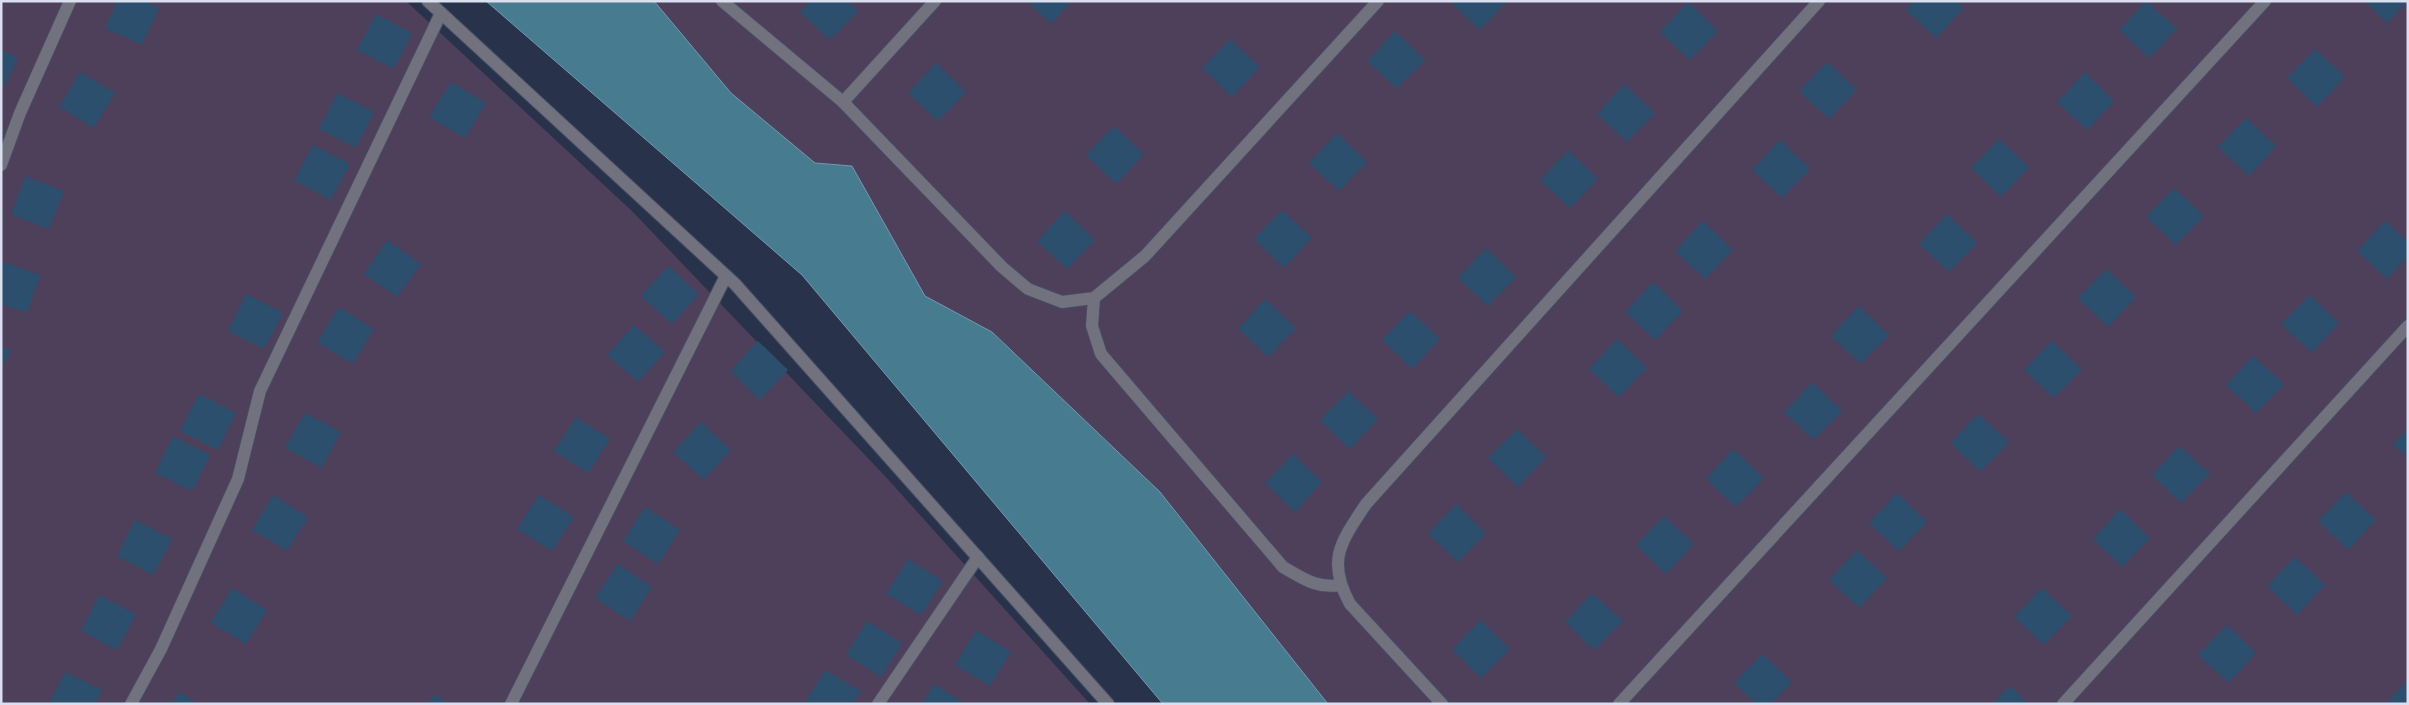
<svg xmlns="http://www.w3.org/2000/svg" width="2409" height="705" font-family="'Nunito Sans',sans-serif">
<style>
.green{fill:#4e3f5a}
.water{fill:#477c90;stroke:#739aad}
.building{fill:#2c4f6d}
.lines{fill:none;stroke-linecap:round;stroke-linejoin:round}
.minor-casing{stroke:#454e65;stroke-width:14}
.minor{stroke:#72717e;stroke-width:12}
</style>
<rect width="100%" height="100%" fill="#29324b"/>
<g class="green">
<polygon points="1,1 406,1 633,212 885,476 1090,704 1,704"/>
<polygon points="654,1 2408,1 2408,704 1328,704 1160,492 992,332 925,296 852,166 815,163 731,93"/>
</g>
<polygon class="water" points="486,1 654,1 731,93 815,163 852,166 925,296 992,332 1160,492 1328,704 1163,704 802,275"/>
<g class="building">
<polygon points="117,1 144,1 159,8 142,45 105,28"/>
<polygon points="810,1 848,1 858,11 830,40 800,12"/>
<polygon points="1027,1 1072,1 1051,24"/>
<polygon points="1449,1 1507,1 1480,30"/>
<polygon points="1914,1 1956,1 1964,8 1936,38 1906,10"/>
<polygon points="2146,1 2177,29 2149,58 2119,30"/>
<polygon points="2364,1 2408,1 2387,23"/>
<polygon points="1688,2 1718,31 1690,60 1660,32"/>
<polygon points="376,14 412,33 394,69 357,50"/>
<polygon points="1395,31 1425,60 1397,89 1367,61"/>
<polygon points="1230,39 1260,67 1232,97 1202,68"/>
<polygon points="2315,49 2345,77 2317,107 2287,78"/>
<polygon points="1,50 18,58 1,93"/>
<polygon points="1827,62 1857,90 1829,119 1799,91"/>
<polygon points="936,63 966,92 938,121 908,93"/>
<polygon points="80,72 115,93 94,128 59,107"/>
<polygon points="2085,72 2114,101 2087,130 2057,102"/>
<polygon points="451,82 486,103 465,138 429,117"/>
<polygon points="1624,84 1655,113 1627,142 1597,114"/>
<polygon points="337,93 374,112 356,148 319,129"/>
<polygon points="2246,118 2276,146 2249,176 2218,147"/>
<polygon points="1114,126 1144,154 1116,184 1086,155"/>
<polygon points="1337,133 1367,162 1339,191 1309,163"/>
<polygon points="1999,139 2029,167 2001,197 1971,168"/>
<polygon points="1780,140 1810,169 1782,198 1752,170"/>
<polygon points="313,145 350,164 331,200 294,180"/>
<polygon points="1568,150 1598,179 1570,208 1540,180"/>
<polygon points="25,176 64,191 49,229 11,215"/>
<polygon points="2174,188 2204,216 2176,245 2146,217"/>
<polygon points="1282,210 1312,238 1284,268 1254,239"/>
<polygon points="1065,211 1095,240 1067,269 1037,241"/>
<polygon points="1947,214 1977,243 1949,272 1919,244"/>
<polygon points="1703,221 1733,250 1705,279 1675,251"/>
<polygon points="2385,221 2408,242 2408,257 2387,279 2357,251"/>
<polygon points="387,240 421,264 397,297 364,274"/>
<polygon points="1486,248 1516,277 1488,306 1458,278"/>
<polygon points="2,261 40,275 27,313 1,304"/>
<polygon points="668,266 699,294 672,324 641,296"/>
<polygon points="2106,269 2136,297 2108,327 2078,298"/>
<polygon points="1653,282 1683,311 1655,340 1625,312"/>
<polygon points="246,294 283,313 264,349 228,331"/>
<polygon points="2310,295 2339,323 2312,353 2281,324"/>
<polygon points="1265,299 1296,328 1268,357 1238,329"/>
<polygon points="1859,306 1889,335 1861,364 1831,336"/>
<polygon points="339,307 374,329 353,364 317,342"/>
<polygon points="1410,311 1440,339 1412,369 1382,340"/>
<polygon points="634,325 665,352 638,382 607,355"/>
<polygon points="1617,339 1647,368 1619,397 1589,369"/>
<polygon points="758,341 788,370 760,400 730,371"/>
<polygon points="2052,341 2082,369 2054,398 2024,370"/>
<polygon points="1,346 11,351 1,368"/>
<polygon points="2253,356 2284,384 2256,413 2226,385"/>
<polygon points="1812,382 1842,411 1814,440 1784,412"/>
<polygon points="1348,391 1378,419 1350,449 1320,420"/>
<polygon points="199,394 236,413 218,450 180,431"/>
<polygon points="305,413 341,432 322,468 285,448"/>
<polygon points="1978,414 2009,442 1980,472 1951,443"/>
<polygon points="576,417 610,439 588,473 554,451"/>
<polygon points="701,422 731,450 704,480 673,452"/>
<polygon points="1517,429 1546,457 1518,487 1488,458"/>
<polygon points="2408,429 2408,458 2393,444"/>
<polygon points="173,436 210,455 192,491 155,473"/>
<polygon points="2179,446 2210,474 2181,503 2152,475"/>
<polygon points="1733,449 1764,478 1736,507 1706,479"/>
<polygon points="1293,454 1322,482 1295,512 1265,483"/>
<polygon points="2346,492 2376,520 2348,550 2318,521"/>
<polygon points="1897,493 1927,522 1899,551 1869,523"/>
<polygon points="273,495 308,517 287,551 252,530"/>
<polygon points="539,495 574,517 552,551 517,529"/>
<polygon points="1456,504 1486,533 1458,562 1428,534"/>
<polygon points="645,507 680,530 658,564 623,541"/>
<polygon points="2120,509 2150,538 2122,567 2093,539"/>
<polygon points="1664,516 1694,544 1666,574 1636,545"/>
<polygon points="135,520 172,539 153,575 117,556"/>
<polygon points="1857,550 1887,578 1859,608 1829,580"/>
<polygon points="2295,557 2325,585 2297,615 2267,586"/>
<polygon points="908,559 943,581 921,615 886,594"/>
<polygon points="618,564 652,587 630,621 595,598"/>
<polygon points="232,588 267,610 246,644 211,623"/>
<polygon points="2042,588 2072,616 2044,645 2014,617"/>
<polygon points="1592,593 1623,621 1594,650 1565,622"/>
<polygon points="99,595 136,614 117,650 81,631"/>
<polygon points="1480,620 1510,649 1481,678 1452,650"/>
<polygon points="867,621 902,643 881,677 846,655"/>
<polygon points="2227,625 2256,653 2229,683 2198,655"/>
<polygon points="976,630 1011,652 990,686 955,665"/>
<polygon points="1762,654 1792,682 1771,704 1756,704 1734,683"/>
<polygon points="825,670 861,691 853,704 804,704"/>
<polygon points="65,672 102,690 95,704 49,704"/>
<polygon points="2408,680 2408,704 2392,704 2388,701"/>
<polygon points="934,684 965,704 922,704"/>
<polygon points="2010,686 2029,704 1993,704"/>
<polygon points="179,692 198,704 172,704"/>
<polygon points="434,694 449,704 428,704"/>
</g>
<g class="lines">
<defs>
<g id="minor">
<polyline points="428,1 735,284 1108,704"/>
<polyline points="722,1 843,102 1002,267 1028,289 1062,302 1094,298 1145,256 1378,1"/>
<polyline points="843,102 935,1"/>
<polyline points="1,165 20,113 70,1"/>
<path d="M1094,298l-2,28 9,28 182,213c19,11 34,22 57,18"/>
<polyline points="131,704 161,649 238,479 260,391 441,13"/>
<polyline points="511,704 726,276"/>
<polyline points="878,704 978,557"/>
<path d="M1442,704l-92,-100c-24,-44 -9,-62 16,-100l453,-503"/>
<polyline points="1619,704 2265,1"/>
<polyline points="2063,704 2408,326"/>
</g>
</defs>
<use href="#minor" class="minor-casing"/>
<use href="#minor" class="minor"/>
</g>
<rect width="2409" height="705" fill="none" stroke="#dae0f0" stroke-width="5"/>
</svg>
